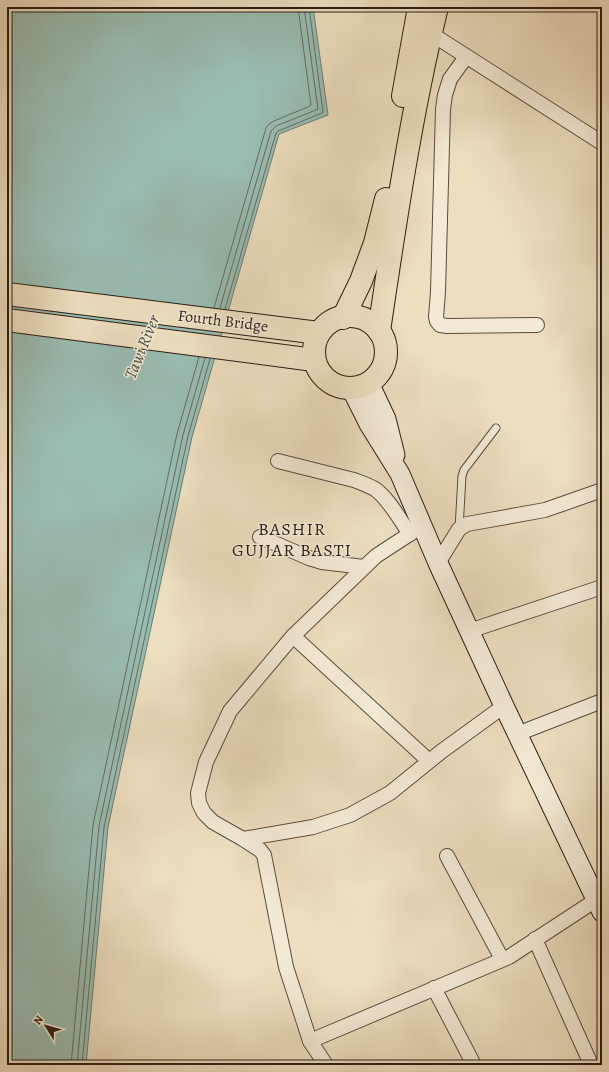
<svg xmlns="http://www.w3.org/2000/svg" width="609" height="1072" font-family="Alegreya,serif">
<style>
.water{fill:#99bcb1;stroke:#6d7c71}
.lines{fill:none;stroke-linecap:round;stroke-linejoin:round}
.shore{stroke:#626c62;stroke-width:1}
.service-casing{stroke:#5b4c3d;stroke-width:9}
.minor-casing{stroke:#5b4c3d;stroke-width:16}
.secondary-casing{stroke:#2b1c12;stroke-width:21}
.trunk-casing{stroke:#2b1c12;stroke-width:24}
.service{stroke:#f3ead5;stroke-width:7}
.minor{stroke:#f3ead5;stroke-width:14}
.secondary{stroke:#f3ead5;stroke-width:19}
.trunk{stroke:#ecdebf;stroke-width:22}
.labels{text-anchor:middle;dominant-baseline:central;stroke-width:3;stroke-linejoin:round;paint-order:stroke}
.street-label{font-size:16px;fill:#2b1c12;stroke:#f3ead5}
.water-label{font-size:17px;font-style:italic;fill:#4c4c42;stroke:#f3ead5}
.quarter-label{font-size:18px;letter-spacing:1px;fill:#2b1c12;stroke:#f3ead5}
</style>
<rect width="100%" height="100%" fill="#ecdebf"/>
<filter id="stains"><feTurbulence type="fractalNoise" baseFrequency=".005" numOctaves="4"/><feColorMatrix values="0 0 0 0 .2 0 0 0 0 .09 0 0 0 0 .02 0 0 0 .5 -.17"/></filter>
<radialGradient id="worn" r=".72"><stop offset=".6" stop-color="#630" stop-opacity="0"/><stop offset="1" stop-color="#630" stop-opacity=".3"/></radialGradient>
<polygon class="water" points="7,7 313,7 328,115 279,134 192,437 108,827 86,1065 7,1065"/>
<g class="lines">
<g class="shore">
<polyline points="214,308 266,128 269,124 274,121 310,106 311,105 298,7"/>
<polyline points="220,308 271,131 276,126 316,110 318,109 304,7"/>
<polyline points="225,309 276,133 278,131 322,113 323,112 309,7"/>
<polyline points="71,1065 93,825 177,434 199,357"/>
<polyline points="77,1065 99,826 183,435 205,358"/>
<polyline points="82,1065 104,827 188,436 210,359"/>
</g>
<defs>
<polyline id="service" points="459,529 462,476 464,470 496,428"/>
<g id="minor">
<polyline points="430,33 602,143"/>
<polyline points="466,57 450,79 445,95 443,109 438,292 436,317 437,321 440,325 447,326 537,325"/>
<path d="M278,461l76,19c8,3 14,5 21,9 14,10 25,31 35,45"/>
<polyline points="260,537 309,558 322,562 364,567"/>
<polyline points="438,563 459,529 467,524 545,510 602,490"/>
<polyline points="469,631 602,587"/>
<polyline points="293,636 429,761"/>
<polyline points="517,734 602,701"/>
<polyline points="243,839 313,827 350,815 390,793 442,751 504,706"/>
<polyline points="447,856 502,959"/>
<polyline points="535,939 589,1060 589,1065"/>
<polyline points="434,988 474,1065"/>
<polyline points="310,1041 509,957 596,900"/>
<polyline points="326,1065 310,1041 286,967 264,855 260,850 243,839 213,822 204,813 199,803 198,793 206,762 230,711 293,636 376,556 422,526"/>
</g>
<g id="secondary">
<polyline points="369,383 386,419 395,455"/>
<polyline points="351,388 369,424 400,474 438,563 504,706 602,912"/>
</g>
<g id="trunk">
<polyline points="403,96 419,7"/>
<polyline points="7,294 319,333"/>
<circle cx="350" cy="352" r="36"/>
<polyline points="343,318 361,281 375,243 386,199"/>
<polyline points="7,320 314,360"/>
<path d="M379,331c16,-108 32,-217 58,-324"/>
</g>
</defs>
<use href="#service" class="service-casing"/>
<use href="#minor" class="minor-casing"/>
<use href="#secondary" class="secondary-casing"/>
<use href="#trunk" class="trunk-casing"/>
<use href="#service" class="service"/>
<use href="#minor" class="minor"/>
<use href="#secondary" class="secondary"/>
<use href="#trunk" class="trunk"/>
</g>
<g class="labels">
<g class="street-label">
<text transform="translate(223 321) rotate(7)">Fourth Bridge</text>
</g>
<g class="water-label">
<text transform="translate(142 347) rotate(-68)">Tawi River</text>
</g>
<g class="quarter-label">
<text x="292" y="529">BASHIR<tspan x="292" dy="21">GUJJAR BASTI</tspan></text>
</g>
</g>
<rect width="609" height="1072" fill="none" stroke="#ecdebf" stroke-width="24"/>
<rect x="8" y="8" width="593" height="1056" fill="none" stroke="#2b1c12" stroke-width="2"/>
<rect x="12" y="12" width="585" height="1048" fill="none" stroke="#2b1c12"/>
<g transform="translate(46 1026) rotate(307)" stroke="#f3ead5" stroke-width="3" paint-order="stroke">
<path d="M0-3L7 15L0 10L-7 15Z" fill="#2b1c12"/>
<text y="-6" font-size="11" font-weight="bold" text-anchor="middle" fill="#2b1c12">N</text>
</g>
<rect width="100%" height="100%" filter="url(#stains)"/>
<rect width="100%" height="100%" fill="url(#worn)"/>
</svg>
